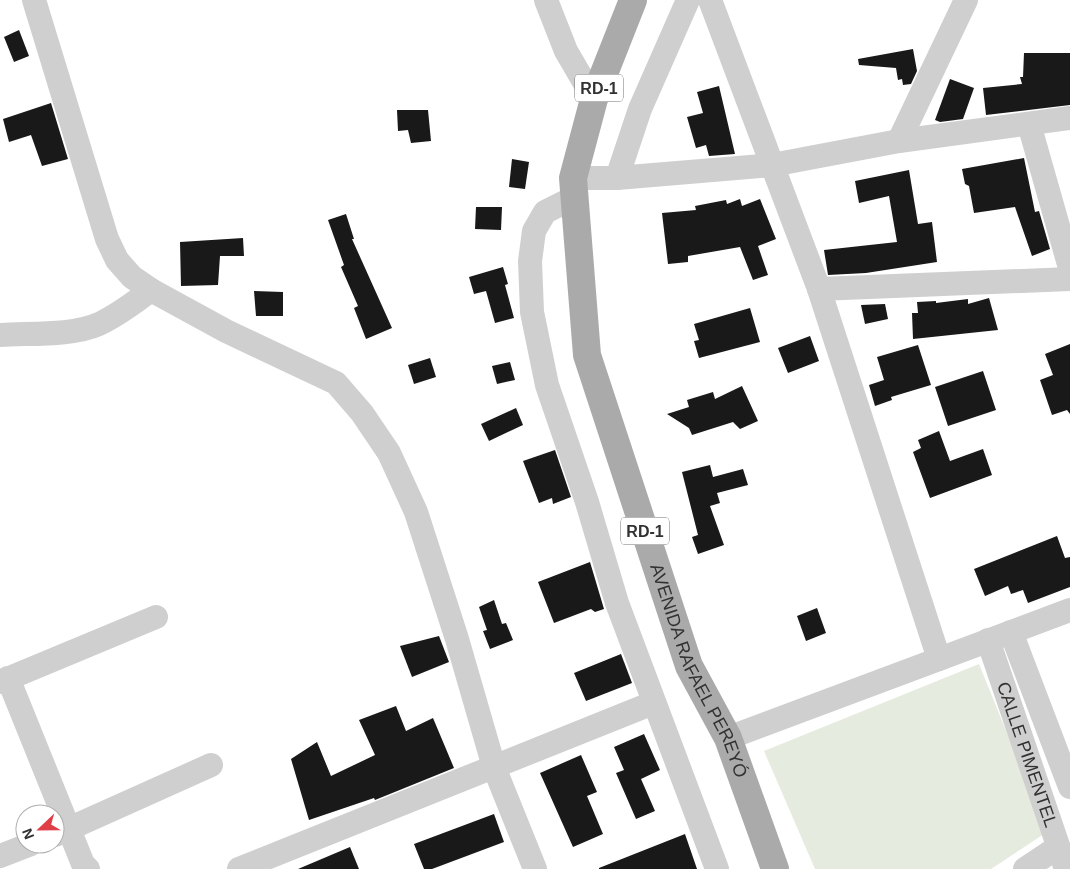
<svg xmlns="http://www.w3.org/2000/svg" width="1070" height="869" font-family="Helvetica,sans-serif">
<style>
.green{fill:#e5ebde}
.building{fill:#191919}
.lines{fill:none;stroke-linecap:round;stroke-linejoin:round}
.minor{stroke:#cfcfcf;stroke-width:24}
.primary{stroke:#aaa;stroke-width:28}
.labels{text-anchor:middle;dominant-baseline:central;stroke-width:5;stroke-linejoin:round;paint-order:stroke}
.shield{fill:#fff;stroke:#707070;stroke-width:1}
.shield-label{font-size:16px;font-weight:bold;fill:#323232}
.street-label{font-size:18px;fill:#323232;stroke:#fff}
</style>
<rect width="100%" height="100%" fill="#fff"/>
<polygon class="green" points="979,664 1047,832 991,869 815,869 764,751"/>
<g class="building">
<polygon points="19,30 29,56 14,62 4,37"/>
<polygon points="913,49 917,71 911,84 903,85 902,79 898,80 896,68 859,65 858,59"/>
<polygon points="1024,53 1070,53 1070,105 986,115 983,88 1022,84 1020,77 1023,77"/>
<polygon points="950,79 974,88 963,119 940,122 935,120"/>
<polygon points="719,86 735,154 709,156 706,145 696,148 687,117 703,113 697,92"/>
<polygon points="51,103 68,159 42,166 31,135 9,142 3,119"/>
<polygon points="397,110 428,110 431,141 411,143 408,130 398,131"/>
<polygon points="1024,158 1035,212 1039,211 1050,249 1032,256 1015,207 974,213 969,186 965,184 962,169"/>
<polygon points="512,159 529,162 525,189 509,187"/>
<polygon points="909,170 918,224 932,222 937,262 866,273 828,275 824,250 897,242 889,196 859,203 855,181"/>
<polygon points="740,199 742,206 760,199 776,239 758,246 768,275 753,280 740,247 688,256 688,262 668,264 662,213 696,210 695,206 726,200 727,204"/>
<polygon points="476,207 502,207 501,230 475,229"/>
<polygon points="346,214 354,239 352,239 392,328 366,339 354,308 358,306 341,267 344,265 328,220"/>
<polygon points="243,238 244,256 220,256 218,285 181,286 180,242"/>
<polygon points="503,267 508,284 505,285 514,318 495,323 486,291 474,294 469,277"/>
<polygon points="254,291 283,292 283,316 256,316"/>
<polygon points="989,298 998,330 913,339 912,313 918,313 917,302 936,301 936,303 968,299 968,304"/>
<polygon points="885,304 888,319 865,324 861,305"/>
<polygon points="750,308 760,342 699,358 694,341 699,340 694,324"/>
<polygon points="810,336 819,361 788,373 778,348"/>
<polygon points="1070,344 1070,414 1067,410 1052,415 1040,380 1053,375 1045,354"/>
<polygon points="918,345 931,385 891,397 892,400 875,406 869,385 884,380 877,357"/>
<polygon points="430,358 436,377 414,384 408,365"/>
<polygon points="510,362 515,380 497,384 492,366"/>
<polygon points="983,371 996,410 948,426 935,387"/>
<polygon points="742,386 758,421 740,429 733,422 692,435 689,428 667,414 689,407 687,400 713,392 715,399"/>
<polygon points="516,408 523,425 489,441 481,424"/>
<polygon points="939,431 950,461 983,449 992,475 930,498 913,452 921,448 918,440"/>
<polygon points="555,450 571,497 553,504 552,498 539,503 523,461"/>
<polygon points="710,465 713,477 743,469 748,485 717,493 720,503 710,506 724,545 698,554 692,537 698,535 682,472"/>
<polygon points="1057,536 1065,558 1070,557 1070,587 1028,603 1023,590 1011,594 1008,586 985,596 974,569"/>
<polygon points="590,562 604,609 595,612 591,609 554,623 538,582"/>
<polygon points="494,600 502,624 506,623 513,640 490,649 483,631 487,630 479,607"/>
<polygon points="817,608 826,633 806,641 797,616"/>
<polygon points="439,636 449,662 412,677 400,646"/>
<polygon points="621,654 632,683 586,701 574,673"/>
<polygon points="396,706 406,731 433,718 454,768 375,800 374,798 309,820 291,759 317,742 331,776 375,755 359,720"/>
<polygon points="644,734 660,770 641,779 655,811 636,819 616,773 624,770 614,747"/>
<polygon points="581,755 597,792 587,796 603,834 573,847 540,773"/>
<polygon points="494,814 504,842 432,869 424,869 414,844"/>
<polygon points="685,834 697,869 599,869 599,868"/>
<polygon points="350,847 359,869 298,869"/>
</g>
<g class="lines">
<g class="minor">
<polyline points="34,0 107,239 117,260 132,277 151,290 226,331 336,383 362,413 389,453 416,512 457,639 494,767 535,869"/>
<polyline points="546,0 566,51 594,99"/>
<polyline points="710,0 819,289 939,659"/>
<polyline points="1029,124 1070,268"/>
<polyline points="899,141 966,0"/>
<polyline points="573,178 617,178 772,165 899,141 1070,118"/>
<polyline points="617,178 640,109 688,0"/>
<polyline points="575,197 545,212 534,231 530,261 532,312 547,385 587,502 617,603 717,869"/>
<polyline points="819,289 1070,279"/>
<path d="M0,335c30,-2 72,1 99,-11 19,-9 35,-21 52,-34"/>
<polyline points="1011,632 1070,787"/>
<path id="s1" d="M988,640l78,229"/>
<polyline points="8,678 83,864 88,869"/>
<polyline points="0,682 156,617"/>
<polyline points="728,738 1070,610"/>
<polyline points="55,835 211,765"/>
<polyline points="0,856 31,844"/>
<polyline points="239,869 653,703"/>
<polyline points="1025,869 1058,847"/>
</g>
<path class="primary" id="s2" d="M633,0l-39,99 -21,79 14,177 102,311 39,72 47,131"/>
</g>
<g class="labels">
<g class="shield">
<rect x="575" y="74.5" width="48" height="27" rx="4"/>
<rect x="621" y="517.5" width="48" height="27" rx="4"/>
</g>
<g class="shield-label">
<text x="599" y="88">RD-1</text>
<text x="645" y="531">RD-1</text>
</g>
<g class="street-label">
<text stroke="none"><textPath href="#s2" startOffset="701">AVENIDA RAFAEL PEREYÓ</textPath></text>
<text stroke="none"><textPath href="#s1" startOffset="121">CALLE PIMENTEL</textPath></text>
</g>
</g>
<g transform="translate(40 829) rotate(248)"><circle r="24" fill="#ffffff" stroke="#adadad"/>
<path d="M0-4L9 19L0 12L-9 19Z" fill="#df3e47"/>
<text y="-8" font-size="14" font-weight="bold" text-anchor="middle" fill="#323232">N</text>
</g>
</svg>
